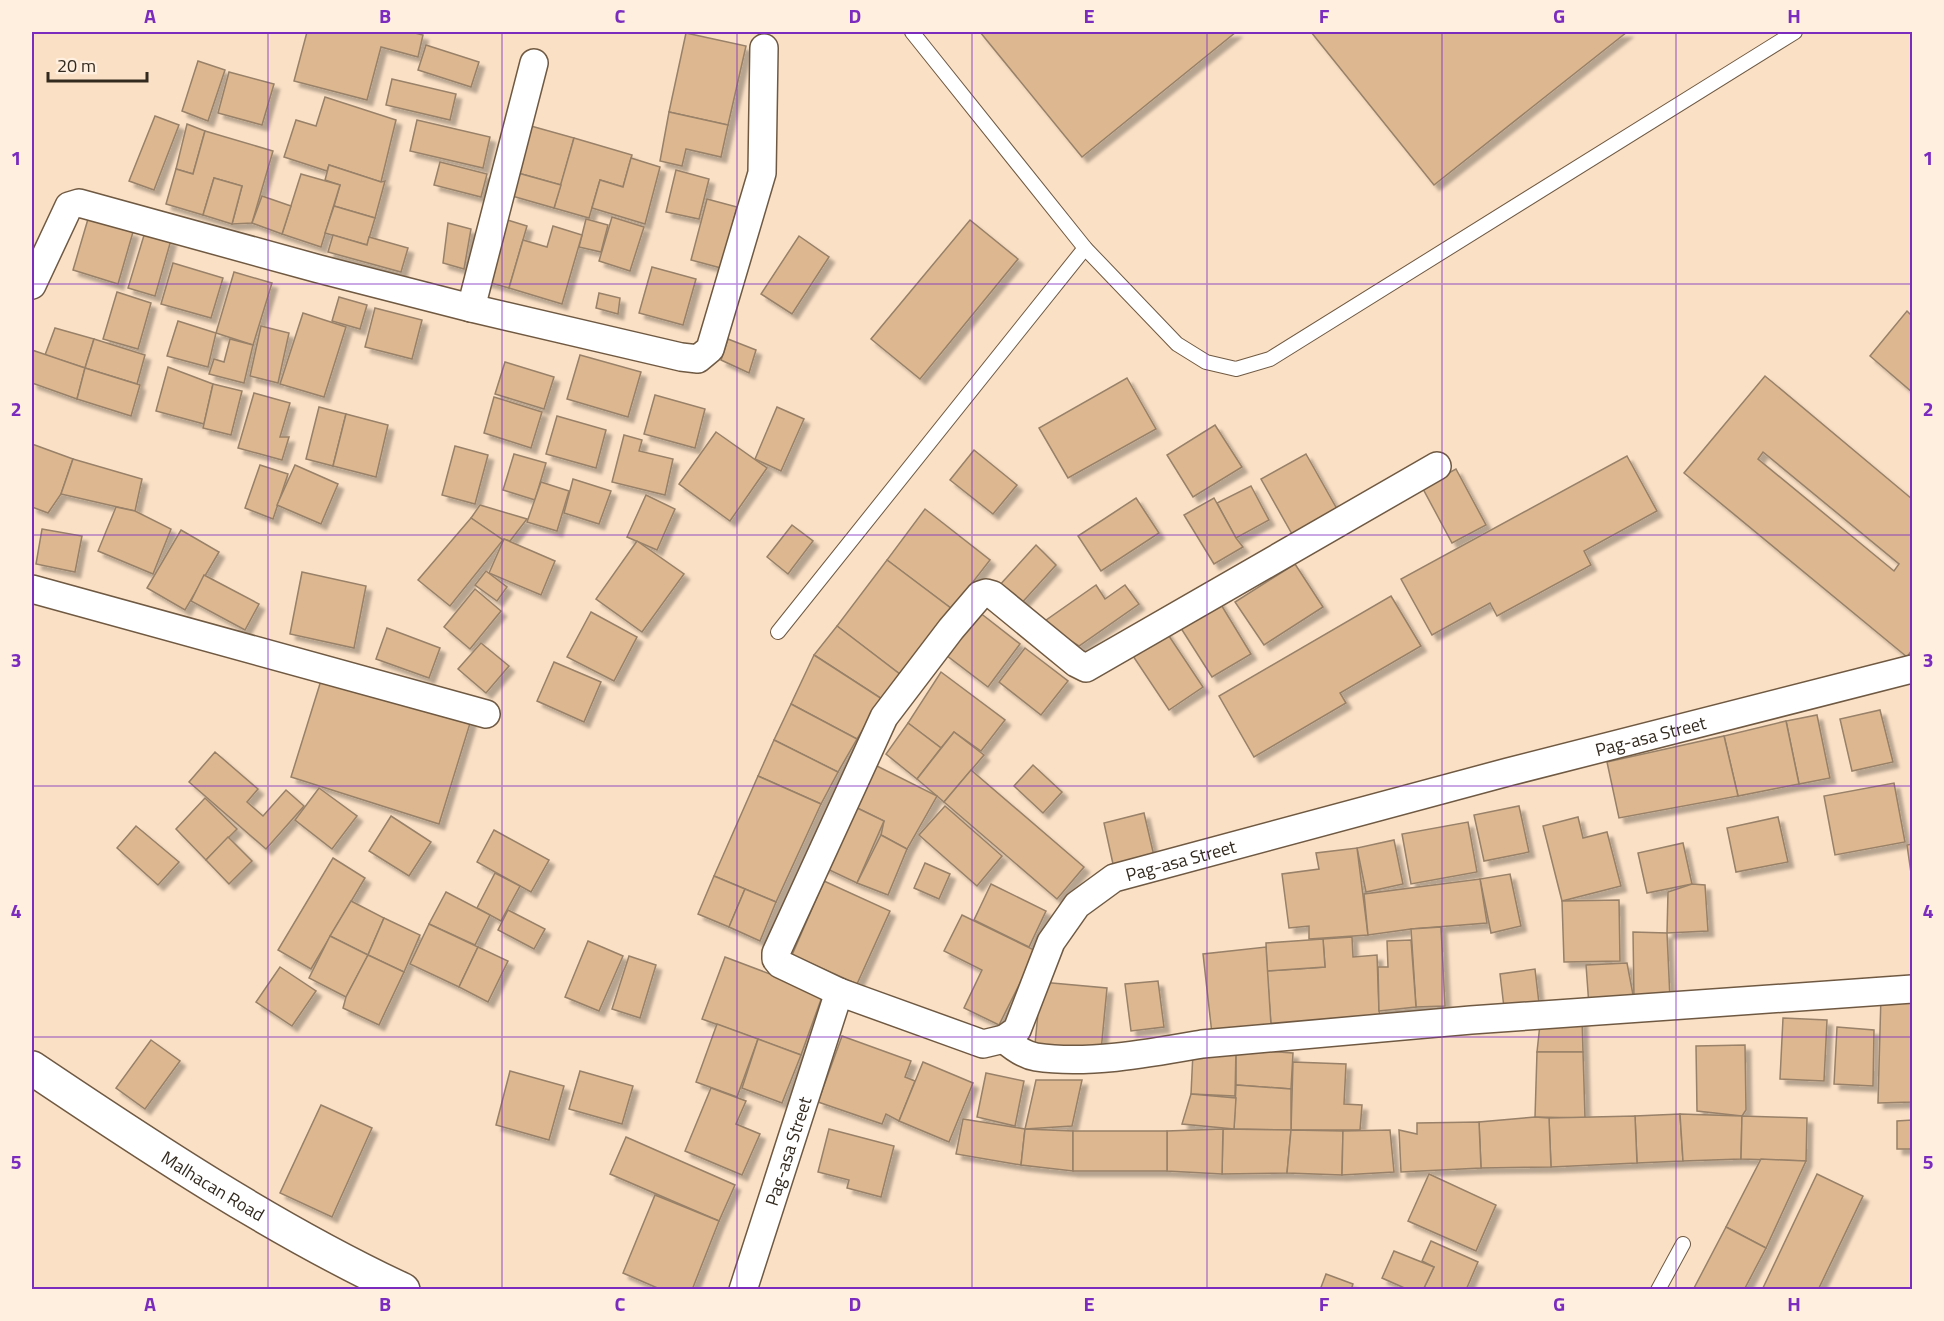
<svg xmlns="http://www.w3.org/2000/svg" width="1944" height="1321" font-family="'Titillium Web',sans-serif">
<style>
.building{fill:#dcb790;stroke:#988168;stroke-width:1.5;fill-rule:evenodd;filter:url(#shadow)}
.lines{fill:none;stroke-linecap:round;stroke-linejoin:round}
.service-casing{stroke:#6f5942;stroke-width:16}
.minor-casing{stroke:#6f5942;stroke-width:30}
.secondary-casing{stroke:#6f5942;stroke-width:36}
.service{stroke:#fff;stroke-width:14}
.minor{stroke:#fff;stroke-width:27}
.secondary{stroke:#fff;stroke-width:33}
.grid{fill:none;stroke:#7b2cbf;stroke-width:1.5;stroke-opacity:0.55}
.labels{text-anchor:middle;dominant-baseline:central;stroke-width:4.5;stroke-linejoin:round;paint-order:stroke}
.street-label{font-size:18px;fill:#332a1f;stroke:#ffefdf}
.neatline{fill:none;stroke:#7b2cbf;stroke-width:2}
.grid-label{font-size:20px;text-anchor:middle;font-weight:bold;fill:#7b2cbf}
</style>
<defs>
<filter id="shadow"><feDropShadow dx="5.5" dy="5.5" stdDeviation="1.5" flood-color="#0004"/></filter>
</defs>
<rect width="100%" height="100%" fill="#fae0c5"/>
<g class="building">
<polygon points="307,32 411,32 423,35 418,57 381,47 367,100 294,81"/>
<polygon points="980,32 1236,32 1082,157"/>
<polygon points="1311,32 1627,32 1434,185"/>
<polygon points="686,33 746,46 728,125 669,112"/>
<polygon points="426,45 479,62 471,87 418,70"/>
<polygon points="198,61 225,70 208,121 182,111"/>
<polygon points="229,72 274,84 262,125 218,113"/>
<polygon points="392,79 456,94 450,120 386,105"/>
<polygon points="325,97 396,120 381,182 329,165 327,171 284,157 296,120 316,126"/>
<polygon points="669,112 728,125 721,157 686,149 682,166 660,161"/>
<polygon points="155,116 179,125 154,190 129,181"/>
<polygon points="417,120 490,137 483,168 410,151"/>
<polygon points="187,124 205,131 193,174 176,169"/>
<polygon points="531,126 574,138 561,185 518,173"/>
<polygon points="205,131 273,151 252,223 232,224 242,186 214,178 203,215 166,204 176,169 193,174"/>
<polygon points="574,138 632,155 623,187 600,180 589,218 554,208"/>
<polygon points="631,158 660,167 645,224 592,208 600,180 623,187"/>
<polygon points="440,162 487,174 481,197 434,185"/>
<polygon points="329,165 381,182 385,181 375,218 334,206 340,185 325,180"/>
<polygon points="676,170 709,179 699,219 666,212"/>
<polygon points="518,173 561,185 554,208 512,196"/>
<polygon points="301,174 340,185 321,247 282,234"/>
<polygon points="214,178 242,186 232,224 203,215"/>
<polygon points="262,196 291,206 282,234 252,223"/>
<polygon points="707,199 737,207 721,268 691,260"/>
<polygon points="334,206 375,218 367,245 325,233"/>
<polygon points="612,217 644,227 630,271 599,261"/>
<polygon points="501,218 527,226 509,288 484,281"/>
<polygon points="88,219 133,232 118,284 73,270"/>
<polygon points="586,219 608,225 601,252 579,247"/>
<polygon points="970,220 1018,259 920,379 871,339"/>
<polygon points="448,223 471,229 464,269 443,263"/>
<polygon points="553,226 582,235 562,304 509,288 523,240 547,247"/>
<polygon points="145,232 171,240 155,296 128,288"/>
<polygon points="333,235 367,245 369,237 408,248 401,272 328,252"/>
<polygon points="799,236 829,257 792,314 761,294"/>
<polygon points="173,263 223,278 211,318 161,304"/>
<polygon points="652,267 696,279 683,325 639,313"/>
<polygon points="234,272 272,283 253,345 216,333"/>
<polygon points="117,292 151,303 138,349 103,339"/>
<polygon points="599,293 620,298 618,314 596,308"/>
<polygon points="339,297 367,305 360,329 332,321"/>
<polygon points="375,308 422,320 412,359 365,347"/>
<polygon points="1907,311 1912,316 1912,392 1870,356"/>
<polygon points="303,313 346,327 324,397 280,384"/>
<polygon points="178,321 216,333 208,367 167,356"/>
<polygon points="261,326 289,333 278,383 250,376"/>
<polygon points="55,328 94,339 85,368 45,355"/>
<polygon points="94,339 145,355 137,384 85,368"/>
<polygon points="230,339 253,345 244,383 209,374 214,359 224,362"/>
<polygon points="728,339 756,350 749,373 721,360"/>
<polygon points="32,350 85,368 77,399 32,383"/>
<polygon points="580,355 641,372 628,417 567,399"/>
<polygon points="505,362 554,377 544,409 495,394"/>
<polygon points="168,367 213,384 204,424 156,411"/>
<polygon points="85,368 140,385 131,416 77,399"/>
<path d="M1765,376l147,123v151l-5,7 -223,-184zM1763,452l136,112 -5,7 -136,-112z"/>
<polygon points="1127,378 1156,429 1068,478 1039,428"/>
<polygon points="213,384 242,391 231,435 203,428"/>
<polygon points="254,393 290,403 280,437 289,437 282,460 238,448"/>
<polygon points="655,395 705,409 695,448 644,434"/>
<polygon points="494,397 542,412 531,448 484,433"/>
<polygon points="319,407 346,414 333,466 306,459"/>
<polygon points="777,407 804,419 781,471 755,459"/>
<polygon points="346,414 388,425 376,477 333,466"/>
<polygon points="557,416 606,430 596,468 546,454"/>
<polygon points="1215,425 1242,467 1193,497 1167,455"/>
<polygon points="716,432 767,468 730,521 679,484"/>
<polygon points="624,435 642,440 639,451 673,459 665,495 612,482"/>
<polygon points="32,444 73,459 61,494 48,513 32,507"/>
<polygon points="455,446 488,455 475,504 442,495"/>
<polygon points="974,450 1017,485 993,514 950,480"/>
<polygon points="514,454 546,463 535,500 503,490"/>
<polygon points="1306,454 1337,509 1292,534 1261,479"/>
<polygon points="1627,456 1657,511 1584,551 1591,565 1497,616 1490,603 1432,635 1401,579"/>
<polygon points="73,459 142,479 135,511 61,494"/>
<polygon points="260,465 288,474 273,519 245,508"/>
<polygon points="295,465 338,484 321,524 277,505"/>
<polygon points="1456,469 1486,525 1452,543 1422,487"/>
<polygon points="573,479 611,491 599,524 564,513"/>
<polygon points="541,482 569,491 557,531 527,522"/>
<polygon points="1251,486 1269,520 1236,538 1217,503"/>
<polygon points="646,495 675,509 657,550 627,537"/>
<polygon points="1136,498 1159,533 1101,571 1078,536"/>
<polygon points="1214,498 1236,538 1243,547 1214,564 1184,515"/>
<polygon points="480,505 527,519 510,541 504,539 503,540 471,518"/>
<polygon points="116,507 135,511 171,529 153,574 98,551"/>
<polygon points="925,509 990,560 952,609 887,560"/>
<polygon points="471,518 503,540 450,606 418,580"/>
<polygon points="792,525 813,541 788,574 767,557"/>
<polygon points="42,529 82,536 75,572 36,564"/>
<polygon points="181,530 219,552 185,610 147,588"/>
<polygon points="504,539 555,561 541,595 489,573"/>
<polygon points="637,541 684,574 642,632 596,599"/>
<polygon points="1036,545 1056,565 1019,606 998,587"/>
<polygon points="887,560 952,609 901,675 837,626"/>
<polygon points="1295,564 1323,607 1264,645 1235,602"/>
<polygon points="486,571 507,587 497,601 475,585"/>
<polygon points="302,572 366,586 354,648 290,634"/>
<polygon points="204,575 259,604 245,630 191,601"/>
<polygon points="1096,585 1105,599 1125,585 1139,604 1079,646 1042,623"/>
<polygon points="475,589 501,611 470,649 444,627"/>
<polygon points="1391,596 1421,646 1340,693 1346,703 1254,757 1219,696"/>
<polygon points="1217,598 1251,654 1212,677 1177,622"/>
<polygon points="591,612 637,637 614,681 567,657"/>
<polygon points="979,612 1020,644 988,687 946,655"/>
<polygon points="837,626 901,675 882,699 814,655"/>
<polygon points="1163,627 1203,687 1169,710 1129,650"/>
<polygon points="387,628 440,648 429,678 376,659"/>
<polygon points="481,643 509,666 486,693 458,669"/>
<polygon points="1025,648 1068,681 1041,715 999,682"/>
<polygon points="814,655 882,699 857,739 791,704"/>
<polygon points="554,662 601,682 584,722 537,701"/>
<polygon points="941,672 1005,720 981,751 954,732 941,748 908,723"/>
<polygon points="323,674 471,720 439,824 291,777"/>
<polygon points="791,704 857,739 838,772 774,740"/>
<polygon points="1880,710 1893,762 1852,771 1840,719"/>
<polygon points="1817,715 1830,778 1799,784 1786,721"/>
<polygon points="1786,721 1799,784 1738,796 1724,736"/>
<polygon points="908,723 941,748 917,779 886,754"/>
<polygon points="954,732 984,755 944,802 917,779"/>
<polygon points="1724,736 1738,796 1619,818 1607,762"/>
<polygon points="774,740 838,772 821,804 758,776"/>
<polygon points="215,752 258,789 247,802 263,816 286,790 304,806 266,849 189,782"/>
<polygon points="871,763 937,796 907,849 881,835 884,821 851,805"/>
<polygon points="1033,765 1062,792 1043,813 1014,786"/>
<polygon points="971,770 1084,867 1057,899 944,802"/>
<polygon points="758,776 821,804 776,902 714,876"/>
<polygon points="1894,783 1905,842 1835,855 1824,796"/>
<polygon points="319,788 357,816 332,849 295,820"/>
<polygon points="205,798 237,829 206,860 176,829"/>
<polygon points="851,805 884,821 857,883 823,867"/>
<polygon points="945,806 1002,856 977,886 919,835"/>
<polygon points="1519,806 1529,852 1484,861 1474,815"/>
<polygon points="1144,813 1154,856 1113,864 1104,823"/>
<polygon points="391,816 431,842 409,876 369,851"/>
<polygon points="1578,817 1583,838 1607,832 1621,886 1562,901 1543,826"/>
<polygon points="1778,817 1788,862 1736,872 1727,828"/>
<polygon points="1468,822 1477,872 1411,884 1402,834"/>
<polygon points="136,826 179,862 158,885 117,848"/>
<polygon points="494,830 549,860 531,892 477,862"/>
<polygon points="881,835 907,849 888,895 857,883"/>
<polygon points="228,837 252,861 229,884 206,860"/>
<polygon points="1394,840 1403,884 1366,892 1357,848"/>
<polygon points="1683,843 1692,884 1647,893 1638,853"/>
<polygon points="1912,844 1912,880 1907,845"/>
<polygon points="1357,848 1368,935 1309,939 1309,926 1289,928 1282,874 1319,869 1316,853"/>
<polygon points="333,858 365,878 311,969 278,950"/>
<polygon points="925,863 950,874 939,899 914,888"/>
<polygon points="495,873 520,886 501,921 477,908"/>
<polygon points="1510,874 1521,926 1491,933 1480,879"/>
<polygon points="714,876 745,889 729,927 698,914"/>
<polygon points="1480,879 1487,923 1411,929 1368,935 1364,894"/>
<polygon points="824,881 890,911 857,984 792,955"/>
<polygon points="991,884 1046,911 1029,947 974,920"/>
<polygon points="1692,884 1705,885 1708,931 1667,933 1668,892"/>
<polygon points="745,889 776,902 760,941 729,927"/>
<polygon points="446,892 490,915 475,945 429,924"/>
<polygon points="1619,900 1620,961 1564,962 1562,901"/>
<polygon points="351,901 384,918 368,955 330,936"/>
<polygon points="508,910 545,929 534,949 498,930"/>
<polygon points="962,915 1036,951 999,1025 964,1008 982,970 944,951"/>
<polygon points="384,918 420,935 404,972 368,955"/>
<polygon points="429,924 478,947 459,987 410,964"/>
<polygon points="1441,927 1445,1006 1416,1007 1411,929"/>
<polygon points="1633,932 1667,933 1670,999 1634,1000"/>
<polygon points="330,936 368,955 346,997 309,978"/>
<polygon points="1352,937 1353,957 1377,955 1379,1011 1381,1018 1271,1025 1267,971 1325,967 1323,939"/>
<polygon points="1323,939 1325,967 1267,971 1266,943"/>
<polygon points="1411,940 1416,1007 1379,1011 1378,967 1388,967 1387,941"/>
<polygon points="588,941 623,956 599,1011 565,997"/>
<polygon points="478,947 508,961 488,1002 459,987"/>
<polygon points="1266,947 1271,1025 1212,1034 1203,954"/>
<polygon points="368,955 404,972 379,1025 343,1008 346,997"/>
<polygon points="629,956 656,965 640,1018 612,1009"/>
<polygon points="725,957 823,994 801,1055 702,1019"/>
<polygon points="1627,963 1634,1000 1589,1006 1586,965"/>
<polygon points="280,967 316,991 292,1026 256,1002"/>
<polygon points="1535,969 1540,1012 1505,1016 1500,974"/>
<polygon points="1158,981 1164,1027 1131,1031 1125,984"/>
<polygon points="1041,982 1107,988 1101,1051 1035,1044"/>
<polygon points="1881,995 1912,995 1912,1102 1878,1103"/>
<polygon points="1582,1018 1583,1052 1537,1052 1540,1024"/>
<polygon points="1783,1018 1827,1020 1824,1081 1780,1079"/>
<polygon points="717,1024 758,1039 737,1097 696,1082"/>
<polygon points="1837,1027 1874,1030 1873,1086 1834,1084"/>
<polygon points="842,1036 911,1061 905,1077 915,1081 899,1121 886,1114 882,1124 818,1102"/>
<polygon points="758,1039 801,1055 782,1103 742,1088"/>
<polygon points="151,1040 180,1061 145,1109 116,1088"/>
<polygon points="1745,1045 1746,1110 1742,1116 1697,1111 1696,1046"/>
<polygon points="1236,1049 1293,1053 1291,1089 1236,1085"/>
<polygon points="1236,1049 1235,1096 1191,1094 1193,1052"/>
<polygon points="1537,1052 1583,1052 1585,1118 1535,1117"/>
<polygon points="923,1062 973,1083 949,1142 899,1121"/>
<polygon points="1293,1062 1346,1064 1344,1104 1362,1105 1360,1130 1291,1130"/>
<polygon points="510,1071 564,1086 549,1140 496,1125"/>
<polygon points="580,1071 633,1086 622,1124 569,1109"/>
<polygon points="986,1073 1024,1081 1015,1126 977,1117"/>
<polygon points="1036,1080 1082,1080 1072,1126 1025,1129"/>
<polygon points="1236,1085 1291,1089 1291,1130 1234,1129"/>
<polygon points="711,1088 746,1101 736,1124 760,1134 742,1175 685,1151"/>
<polygon points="1191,1094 1236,1098 1234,1129 1182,1124"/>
<polygon points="321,1105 372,1128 332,1217 280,1193"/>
<polygon points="1680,1114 1683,1161 1637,1163 1635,1116"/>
<polygon points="1680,1114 1742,1116 1741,1159 1683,1161"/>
<polygon points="1635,1116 1637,1163 1551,1167 1549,1118"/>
<polygon points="1742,1116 1807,1118 1806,1161 1741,1159"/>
<polygon points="1535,1117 1549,1118 1551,1167 1481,1168 1479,1122"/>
<polygon points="963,1119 1025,1129 1021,1165 956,1154"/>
<polygon points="1912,1120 1912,1149 1897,1149 1897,1121"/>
<polygon points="1479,1122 1481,1168 1401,1172 1399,1130 1417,1134 1417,1123"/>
<polygon points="829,1129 894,1146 881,1197 847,1188 849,1180 818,1172"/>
<polygon points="1025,1129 1073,1131 1073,1171 1021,1165"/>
<polygon points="1223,1129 1291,1130 1287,1173 1222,1174"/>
<polygon points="1223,1129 1222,1174 1167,1171 1167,1131"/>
<polygon points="1291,1130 1343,1131 1342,1175 1287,1173"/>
<polygon points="1390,1130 1394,1172 1342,1175 1343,1131"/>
<rect x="1073" y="1131" width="94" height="40"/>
<polygon points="626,1137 735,1185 719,1221 610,1174"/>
<polygon points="1761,1159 1806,1161 1766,1248 1726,1227"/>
<polygon points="1429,1174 1496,1205 1476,1251 1408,1221"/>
<polygon points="1817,1174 1863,1196 1818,1290 1762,1290"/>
<polygon points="655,1195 719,1221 692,1290 662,1290 623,1273"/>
<polygon points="1726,1227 1766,1248 1744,1290 1693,1290"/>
<polygon points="1431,1241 1478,1262 1466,1290 1423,1290 1434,1267 1422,1261"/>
<polygon points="1394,1251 1434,1267 1423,1290 1409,1290 1382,1278"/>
<polygon points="1326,1274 1353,1284 1351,1290 1320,1290"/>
</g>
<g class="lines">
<defs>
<g id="service">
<polyline points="912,32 1085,248 1177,344 1206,362 1236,369 1270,359 1795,32"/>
<polyline points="778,632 1085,248"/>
<polyline points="1658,1290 1683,1244"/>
</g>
<g id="minor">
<polyline points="32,285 69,206 79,203 319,269 471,308 681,357 698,359 710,349 762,173 764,48"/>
<polyline points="471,308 534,63"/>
<polyline points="32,589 486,714"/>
<polyline points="839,992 780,964 776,959 776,953 884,717 951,629 980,595 986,593 993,595 1076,663 1086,668 1437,466"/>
<path d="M1004,1039c9,8 20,16 32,18 51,8 115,-4 166,-13l269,-24 441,-31"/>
<path id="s1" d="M743,1290l96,-298 144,52 21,-5 13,-9 34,-88 26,-37 37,-27 394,-106 404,-103"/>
</g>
<g id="secondary">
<path id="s2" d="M32,1068c119,80 241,161 371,222"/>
</g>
</defs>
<use href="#service" class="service-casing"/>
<use href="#minor" class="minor-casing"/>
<use href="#secondary" class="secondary-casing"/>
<use href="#service" class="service"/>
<use href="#minor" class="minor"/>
<use href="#secondary" class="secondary"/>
</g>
<path class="grid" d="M268,32v1258M502,32v1258M737,32v1258M972,32v1258M1207,32v1258M1442,32v1258M1676,32v1258M32,284h1880M32,535h1880M32,786h1880M32,1037h1880"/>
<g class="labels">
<g class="street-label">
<text stroke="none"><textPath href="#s1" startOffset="1244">Pag-asa Street</textPath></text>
<text stroke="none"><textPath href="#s1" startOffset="758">Pag-asa Street</textPath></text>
<text stroke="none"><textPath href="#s1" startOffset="146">Pag-asa Street</textPath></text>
<text stroke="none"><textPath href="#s2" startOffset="216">Malhacan Road</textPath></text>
</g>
</g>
<rect width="1944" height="1321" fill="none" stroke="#ffefdf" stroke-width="66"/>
<path d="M48 72v9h99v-9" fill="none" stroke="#332a1f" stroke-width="3"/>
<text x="57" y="72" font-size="18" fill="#332a1f" stroke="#ffefdf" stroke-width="4.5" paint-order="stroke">20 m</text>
<rect x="33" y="33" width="1878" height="1255" class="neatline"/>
<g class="grid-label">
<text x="150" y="23">A</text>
<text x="385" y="23">B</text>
<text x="620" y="23">C</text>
<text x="855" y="23">D</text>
<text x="1089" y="23">E</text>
<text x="1324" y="23">F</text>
<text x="1559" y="23">G</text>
<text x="1794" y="23">H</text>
<text x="16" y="165">1</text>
<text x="1928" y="165">1</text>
<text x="16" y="416">2</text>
<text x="1928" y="416">2</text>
<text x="16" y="667">3</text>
<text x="1928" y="667">3</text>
<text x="16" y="918">4</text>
<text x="1928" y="918">4</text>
<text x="16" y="1169">5</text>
<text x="1928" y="1169">5</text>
<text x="150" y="1311">A</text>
<text x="385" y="1311">B</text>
<text x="620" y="1311">C</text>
<text x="855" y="1311">D</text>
<text x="1089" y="1311">E</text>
<text x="1324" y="1311">F</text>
<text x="1559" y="1311">G</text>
<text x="1794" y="1311">H</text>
</g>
</svg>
